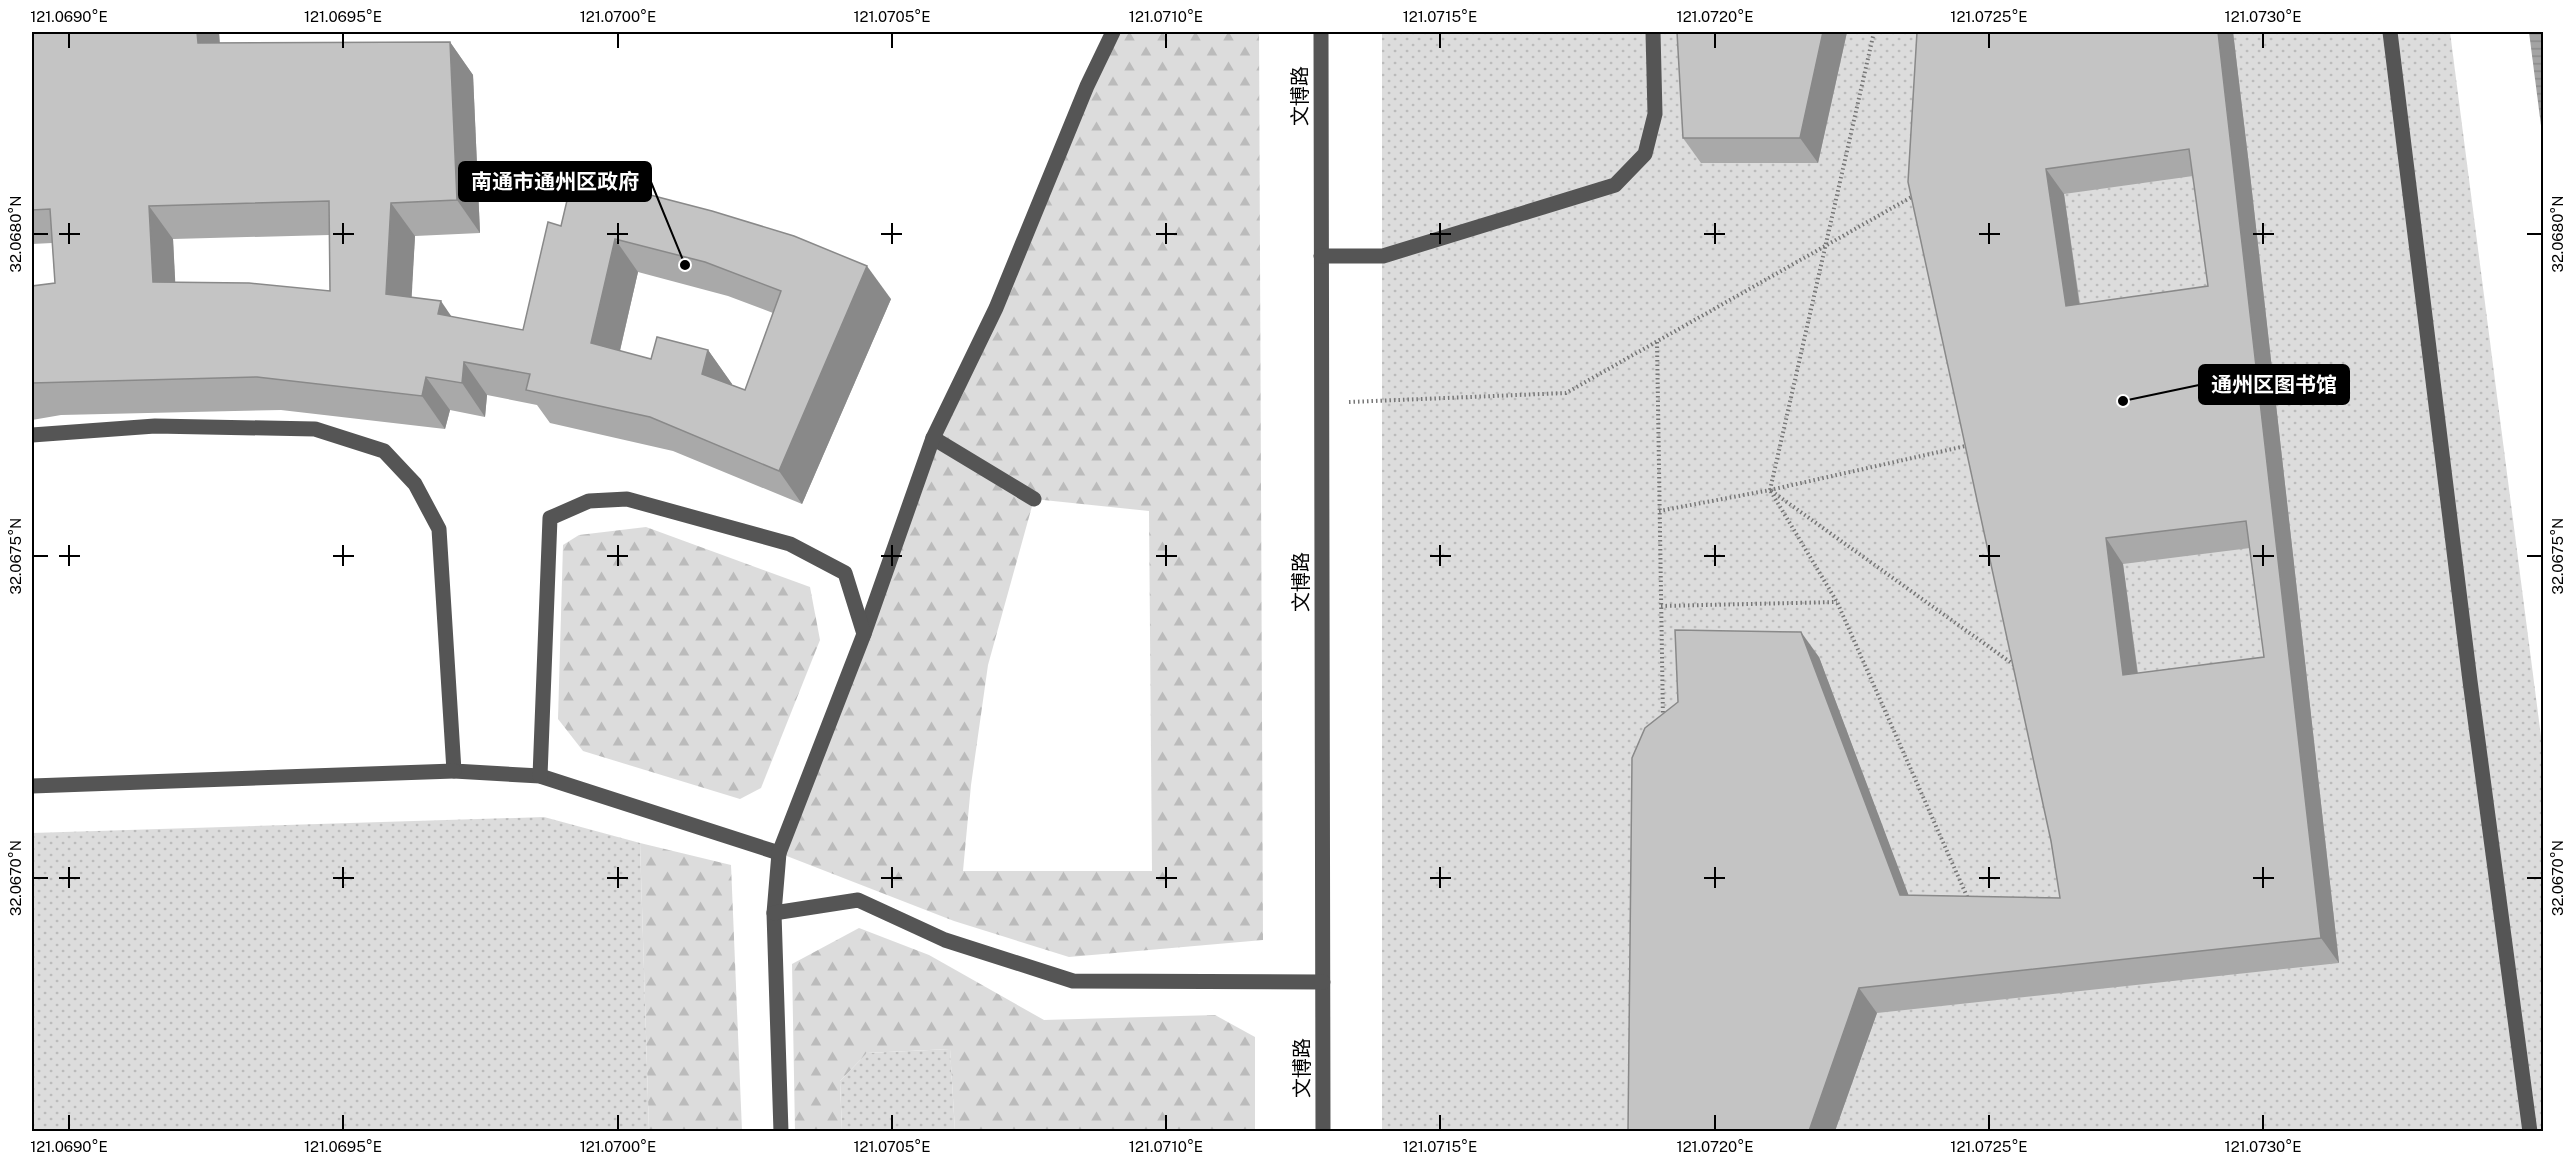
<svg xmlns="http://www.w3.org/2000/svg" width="2575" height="1163" font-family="'Public Sans','Noto Sans SC',sans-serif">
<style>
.green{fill:url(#green-dots)}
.forest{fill:url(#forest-firs);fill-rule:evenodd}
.water{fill:url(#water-rules)}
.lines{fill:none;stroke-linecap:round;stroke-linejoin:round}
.path{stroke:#777;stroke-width:4;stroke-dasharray:1.5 3;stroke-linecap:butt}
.minor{stroke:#555;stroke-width:15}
.wall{fill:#a9a9a9;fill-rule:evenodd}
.shaded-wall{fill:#898989}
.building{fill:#c4c4c4;stroke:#898989;stroke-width:1.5;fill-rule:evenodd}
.ticks{fill:none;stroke:#000;stroke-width:2}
.labels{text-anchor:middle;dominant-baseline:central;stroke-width:4.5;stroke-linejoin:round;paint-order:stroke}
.street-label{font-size:20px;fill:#000;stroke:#fff}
.leader{fill:none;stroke:#000;stroke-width:2}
.callout-dot{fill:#000;stroke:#fff;stroke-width:2}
.callout{fill:#000;stroke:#000;stroke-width:2}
.callout-label{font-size:21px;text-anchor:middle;font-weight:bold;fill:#fff}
.neatline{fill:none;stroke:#000;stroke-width:2}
.ticks-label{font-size:15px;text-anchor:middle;fill:#000}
</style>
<defs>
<pattern id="green-dots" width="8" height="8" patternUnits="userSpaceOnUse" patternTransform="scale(1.5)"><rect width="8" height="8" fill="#dcdcdc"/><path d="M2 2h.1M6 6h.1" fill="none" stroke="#bbb" stroke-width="1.8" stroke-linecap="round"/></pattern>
<pattern id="forest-firs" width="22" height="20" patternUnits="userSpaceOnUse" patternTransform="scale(1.5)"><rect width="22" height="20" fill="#dcdcdc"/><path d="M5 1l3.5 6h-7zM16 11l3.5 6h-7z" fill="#bbb"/></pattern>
<pattern id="water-rules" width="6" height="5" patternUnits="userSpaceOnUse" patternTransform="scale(1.5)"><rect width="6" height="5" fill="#a3a3a3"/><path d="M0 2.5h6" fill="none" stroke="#8b8b8b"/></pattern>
</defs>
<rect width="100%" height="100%" fill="#fff"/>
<g class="green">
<polygon points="1382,32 2450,32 2543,752 2543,1131 1382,1131"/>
<polygon points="544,817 640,843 649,1131 32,1131 32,833"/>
<polygon points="950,1049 955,1131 842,1131 840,1081 867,1053"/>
</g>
<g class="forest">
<path d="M1113,32h146l4,908 -194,17 -115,-36 -175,-68 154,-415zM1034,499l115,12 3,360h-189l8,-86 17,-120z"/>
<polygon points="646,527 810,587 820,640 761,788 740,799 583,751 558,719 563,545 579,535"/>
<polygon points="640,843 731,865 742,1131 649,1131"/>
<polygon points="859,928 929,955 1044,1020 1215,1015 1255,1037 1255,1131 955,1131 950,1049 867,1053 840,1081 842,1131 795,1131 792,964"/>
</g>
<polygon class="water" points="2529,32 2543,32 2543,141"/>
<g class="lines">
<g class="path">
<polyline points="1657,342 1663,719"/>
<polyline points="1349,402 1566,393 1915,195"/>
<polyline points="1770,490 1874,32"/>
<polyline points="1659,511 1770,490 1970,445"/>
<polyline points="1661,606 1837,602"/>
<polyline points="1969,901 1837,602 1770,490 2017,667"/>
</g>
<g class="minor">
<polyline points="1321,32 1323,1132"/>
<polyline points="2390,32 2470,681 2530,1132"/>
<polyline points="1321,256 1383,256 1615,185 1645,154 1655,114 1653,32"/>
<polyline points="32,435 155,426 315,429 384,451 415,484 439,529 454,771 540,776 779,853 774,913 781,1132"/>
<polyline points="933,438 1034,499"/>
<polyline points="864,634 933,438 996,308 1087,86 1113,32"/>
<polyline points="540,776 550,518 589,501 627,499 790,544 845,573 864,634 779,853"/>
<polyline points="32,786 454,771"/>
<polyline points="774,913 858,900 945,940 1073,981 1323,982"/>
</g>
</g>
<g class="wall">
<path d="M32,32h187l1,11 230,-1 23,33 7,158 -65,3 -4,62 40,19 72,13 38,-104 330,73 -89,205 -129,-53 -123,-28 -13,-18 -50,-10 -2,22 -35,-7 -5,19 -164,-19 -220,5 -29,5v-134l23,-3 -3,-40 -20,1zM329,235l1,56 -155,-9 -2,-43zM638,272l90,24 45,17 -28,77 -14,-5 1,-1 -24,-34 -57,9 -31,-8z"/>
<polygon points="1677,32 1847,32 1818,163 1701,163 1683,138"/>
<path d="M1917,32h316l17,142 89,789 -462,50 -42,118 -16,-474 89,238 152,3zM2193,176l15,110 -128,18 -16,-110zM2250,548l14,109 -126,16 -15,-109z"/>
</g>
<g class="shaded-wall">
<polygon points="197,32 219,32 221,77 198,43"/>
<polygon points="1823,32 1847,32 1818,163 1800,138"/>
<polygon points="2218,32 2233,32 2250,174 2339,963 2321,938"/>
<polygon points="450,42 473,75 480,233 457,200"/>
<polygon points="2046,169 2064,194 2083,331 2066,306"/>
<polygon points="391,203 415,236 410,328 386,294"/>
<polygon points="149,206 173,239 177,315 153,282"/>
<polygon points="615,239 638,272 614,376 591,343"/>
<polygon points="867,266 891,299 802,504 779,471"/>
<polygon points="441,301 464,335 438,314"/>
<polygon points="708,350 732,384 726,407 702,374"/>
<polygon points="464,362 487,395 485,417 462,383"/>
<polygon points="426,377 450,410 445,429 422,396"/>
<polygon points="2106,538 2123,564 2141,700 2123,675"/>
<polygon points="1801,632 1819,657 1918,920 1900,895"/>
<polygon points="1859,988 1877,1013 1835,1131 1809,1131"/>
</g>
<g class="building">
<path d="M32,32h165l1,11 252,-1 7,158 -66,3 -5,91 55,7 -3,13 85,16 25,-108 13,4 12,-51 139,36 82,25 73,30 -88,205 -129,-54 -124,-27 4,-16 -66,-12 -2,21 -36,-6 -4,19 -165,-19 -225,6v-97l23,-3 -5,-74 -18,1zM329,201l1,90 -81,-8 -96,-1 -4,-76zM615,239l90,23 76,29 -36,99 -43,-16 6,-24 -51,-13 -6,22 -60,-16z"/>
<polygon points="1677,32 1823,32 1800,138 1683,138"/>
<path d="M1917,32h301l103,906 -462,50 -50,143h-181l4,-373 13,-30 33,-26 -3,-72 126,2 99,263 160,3 -9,-57 -143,-659zM2189,149l19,137 -142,20 -20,-137zM2246,521l18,136 -141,18 -17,-137z"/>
</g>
<path class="ticks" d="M69,33v15M343,33v15M618,33v15M892,33v15M1166,33v15M1440,33v15M1715,33v15M1989,33v15M2263,33v15M69,223v21M343,223v21M618,223v21M892,223v21M1166,223v21M1440,223v21M1715,223v21M1989,223v21M2263,223v21M33,234h15M59,234h21M333,234h21M607,234h21M881,234h21M1156,234h21M1430,234h21M1704,234h21M1979,234h21M2253,234h21M2527,234h15M69,545v21M343,545v21M618,545v21M892,545v21M1166,545v21M1440,545v21M1715,545v21M1989,545v21M2263,545v21M33,556h15M59,556h21M333,556h21M607,556h21M881,556h21M1156,556h21M1430,556h21M1704,556h21M1979,556h21M2253,556h21M2527,556h15M69,867v21M343,867v21M618,867v21M892,867v21M1166,867v21M1440,867v21M1715,867v21M1989,867v21M2263,867v21M33,878h15M59,878h21M333,878h21M607,878h21M881,878h21M1156,878h21M1430,878h21M1704,878h21M1979,878h21M2253,878h21M2527,878h15M69,1115v15M343,1115v15M618,1115v15M892,1115v15M1166,1115v15M1440,1115v15M1715,1115v15M1989,1115v15M2263,1115v15"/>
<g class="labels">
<g class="street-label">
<text transform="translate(1300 96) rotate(-90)">文博路</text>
<text transform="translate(1301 582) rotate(-90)">文博路</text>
<text transform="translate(1302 1068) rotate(-90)">文博路</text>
</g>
</g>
<path class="leader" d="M685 265L651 182M2123 401L2199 385"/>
<g class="callout-dot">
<circle cx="685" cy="265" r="6"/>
<circle cx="2123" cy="401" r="6"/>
</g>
<g class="callout">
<rect x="459" y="162" width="192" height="39" rx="6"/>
<rect x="2199" y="365" width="150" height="39" rx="6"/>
</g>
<g class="callout-label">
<text x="555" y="189">南通市通州区政府</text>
<text x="2274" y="392">通州区图书馆</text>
</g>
<rect width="2575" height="1163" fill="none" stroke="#ffffff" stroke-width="66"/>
<rect x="33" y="33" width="2509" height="1097" class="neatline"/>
<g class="ticks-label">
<text x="69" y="22">121.0690°E</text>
<text x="343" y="22">121.0695°E</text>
<text x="618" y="22">121.0700°E</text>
<text x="892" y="22">121.0705°E</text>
<text x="1166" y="22">121.0710°E</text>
<text x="1440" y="22">121.0715°E</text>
<text x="1715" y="22">121.0720°E</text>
<text x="1989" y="22">121.0725°E</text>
<text x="2263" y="22">121.0730°E</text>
<text transform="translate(16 234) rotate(-90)" y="5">32.0680°N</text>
<text transform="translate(2558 234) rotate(-90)" y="5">32.0680°N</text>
<text transform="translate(16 556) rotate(-90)" y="5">32.0675°N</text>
<text transform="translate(2558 556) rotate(-90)" y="5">32.0675°N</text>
<text transform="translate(16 878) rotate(-90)" y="5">32.0670°N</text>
<text transform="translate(2558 878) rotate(-90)" y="5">32.0670°N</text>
<text x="69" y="1152">121.0690°E</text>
<text x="343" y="1152">121.0695°E</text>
<text x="618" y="1152">121.0700°E</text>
<text x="892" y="1152">121.0705°E</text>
<text x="1166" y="1152">121.0710°E</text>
<text x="1440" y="1152">121.0715°E</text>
<text x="1715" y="1152">121.0720°E</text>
<text x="1989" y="1152">121.0725°E</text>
<text x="2263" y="1152">121.0730°E</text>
</g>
</svg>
